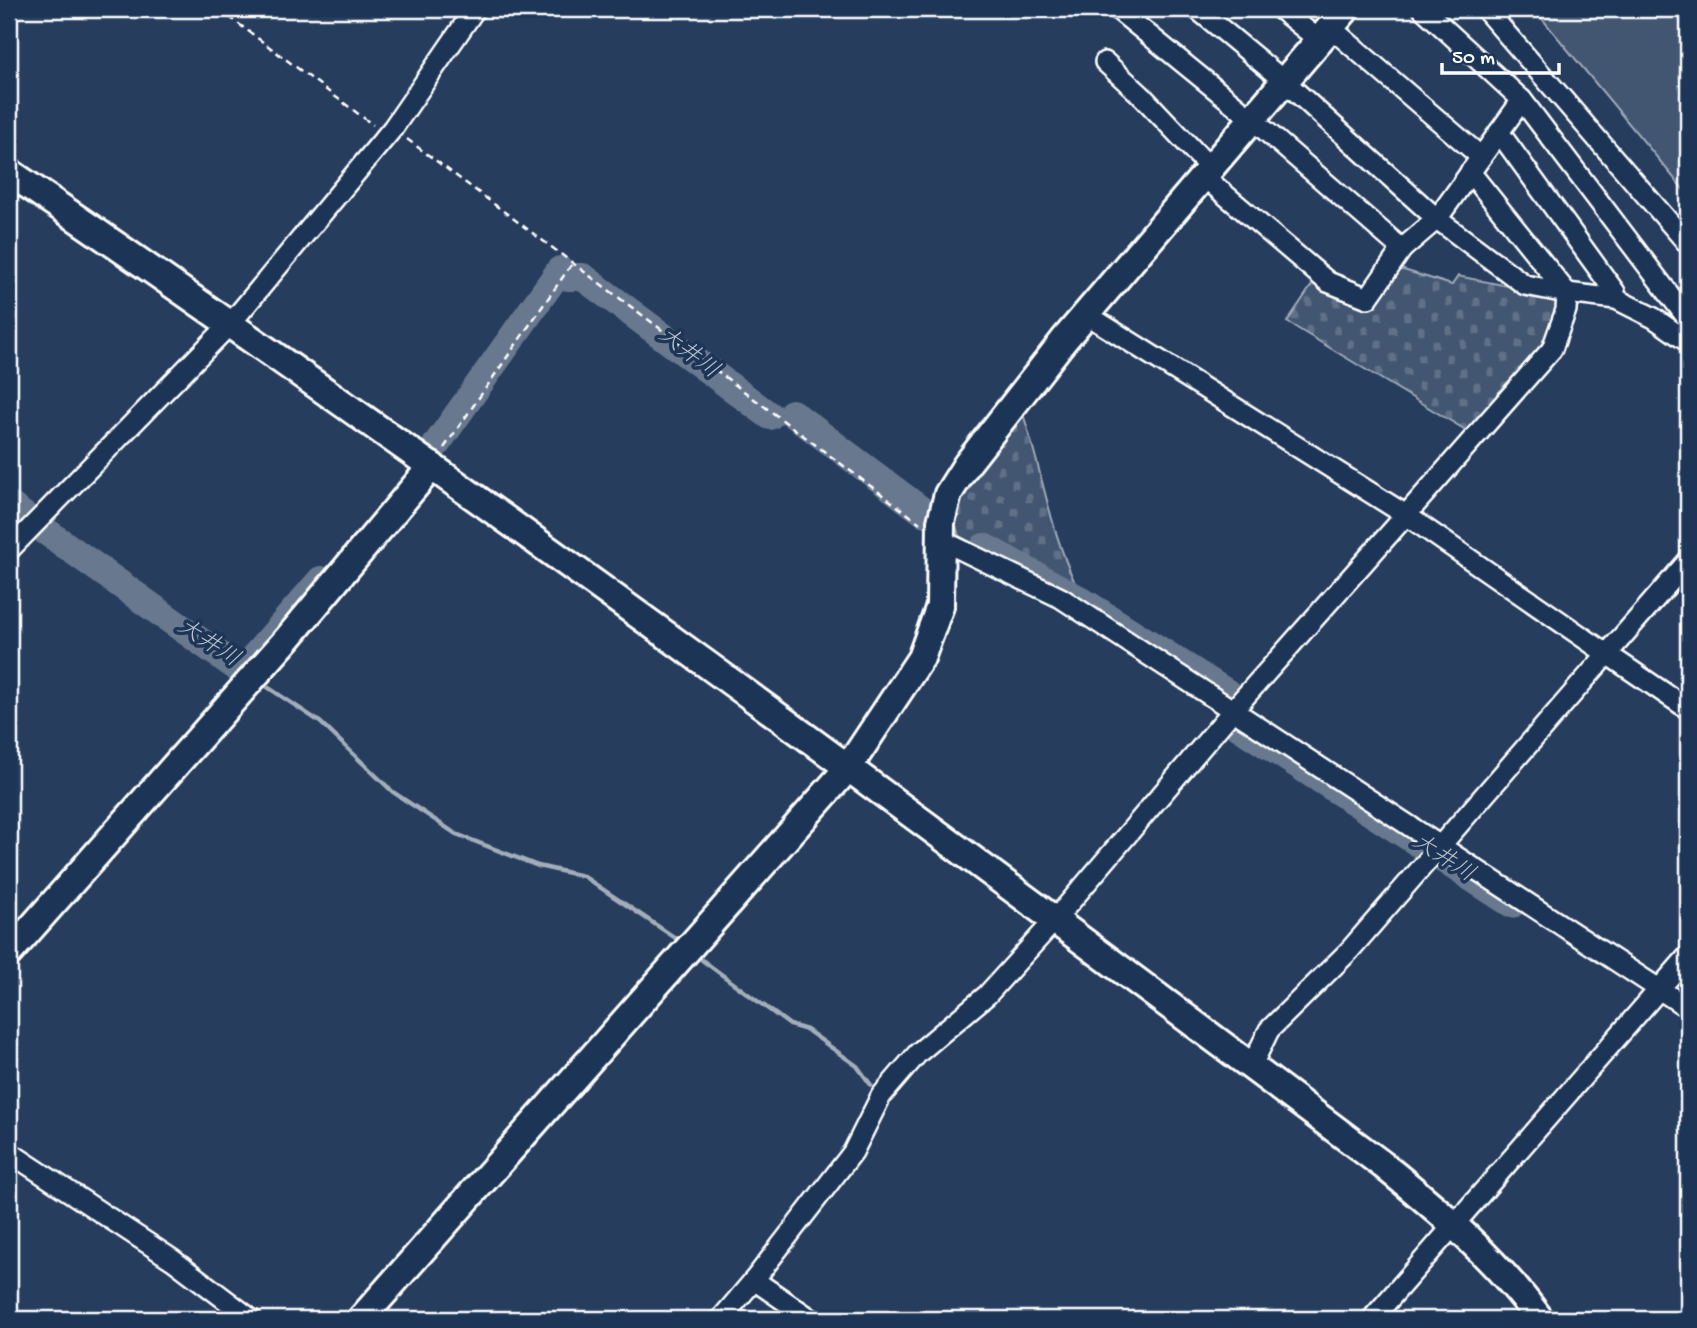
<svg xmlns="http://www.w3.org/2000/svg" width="1697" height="1328" font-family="'Gochi Hand','Klee One',sans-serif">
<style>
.green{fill:#425672;stroke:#a0aab8;stroke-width:2}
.cemetery{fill:url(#cemetery-stones);stroke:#a0aab8;stroke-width:2}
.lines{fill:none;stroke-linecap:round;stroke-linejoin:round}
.stream{stroke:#a4aebb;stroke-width:4.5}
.river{stroke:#67788e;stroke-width:28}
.street-casing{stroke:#fff;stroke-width:24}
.secondary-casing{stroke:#fff;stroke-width:32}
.path{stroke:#fff;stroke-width:2.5;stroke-dasharray:7 5;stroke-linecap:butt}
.street{stroke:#1d3557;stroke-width:19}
.secondary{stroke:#1d3557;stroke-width:26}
.labels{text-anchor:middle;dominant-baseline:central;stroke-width:7;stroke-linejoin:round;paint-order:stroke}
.water-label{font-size:23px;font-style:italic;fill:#bbc2cc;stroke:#1d3557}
</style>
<defs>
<pattern id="cemetery-stones" width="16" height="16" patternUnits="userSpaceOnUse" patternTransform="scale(1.75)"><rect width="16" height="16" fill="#425672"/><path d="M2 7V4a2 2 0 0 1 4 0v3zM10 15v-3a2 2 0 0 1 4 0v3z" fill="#5e6f87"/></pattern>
</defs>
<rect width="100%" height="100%" fill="#263d5e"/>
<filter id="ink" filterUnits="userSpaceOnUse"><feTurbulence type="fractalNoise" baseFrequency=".0143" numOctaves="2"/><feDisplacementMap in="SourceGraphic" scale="14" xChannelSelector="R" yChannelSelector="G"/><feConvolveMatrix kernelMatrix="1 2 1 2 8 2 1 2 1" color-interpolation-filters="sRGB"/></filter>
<g filter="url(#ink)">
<polygon class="green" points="1534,9 1688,9 1688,195"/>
<g class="cemetery">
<polygon points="1394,267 1452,285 1458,276 1557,296 1557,325 1547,344 1519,371 1469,432 1287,322 1314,282 1375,305"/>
<path d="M1023,414c19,57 27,116 53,171l-6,6 -76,-43 -15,-1 -20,-11 -6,-20 11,-28z"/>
</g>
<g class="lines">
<g class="stream">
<polyline points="266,686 320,722 393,792 456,834 538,866 583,876 677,939"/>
<polyline points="702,960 790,1025 807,1030 857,1066 871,1085"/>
</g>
<g class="river">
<polyline points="568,277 583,277 770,416"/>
<polyline points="792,413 925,513"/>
<polyline points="436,445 560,270"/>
<polyline points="9,505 242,671 321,580"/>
<polyline points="984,547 1079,599 1234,697"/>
<polyline points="1238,726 1512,904"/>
</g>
<defs>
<g id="street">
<polyline points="1117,9 1252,119 1402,249 1437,219 1284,81 1197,9"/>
<polyline points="1280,9 1319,40"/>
<polyline points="1423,9 1522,100 1437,219 1525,285 1567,293"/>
<polyline points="1485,9 1688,244"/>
<polyline points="1330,27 1481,157"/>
<polyline points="1105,62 1141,95 1210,168"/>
<polyline points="1522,100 1688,319"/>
<polyline points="1499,132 1615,292 1616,299"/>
<polyline points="1470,172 1567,293"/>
<polyline points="1203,176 1328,282 1368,298 1402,249"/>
<polyline points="943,541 1061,598 1688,1008"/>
<polyline points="9,550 231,323 393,128 475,9"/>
<polyline points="1688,561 1607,654 1688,709"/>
<polyline points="1251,1067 1269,1030 1349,951 1607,654 1406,515 1552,349 1566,310 1567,293 1616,299 1654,318 1688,342"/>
<polyline points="9,1152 173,1260 251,1319"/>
<polyline points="721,1319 754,1280"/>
<polyline points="811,1319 754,1280 853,1152 881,1096 918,1053 987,995 1054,921 1234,709 1406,515 1086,314"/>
<polyline points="1372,1319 1688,956"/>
</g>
<g id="secondary">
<path d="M9,172c467,318 922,654 1374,993 58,47 113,94 157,154"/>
<polyline points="9,953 288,638 432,466"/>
<polyline points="361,1319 848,768 921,658 940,606 941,522 948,494 967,464 1064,340 1346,9"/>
</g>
</defs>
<use href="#street" class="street-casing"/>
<use href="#secondary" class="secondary-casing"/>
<g class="path">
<polyline points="219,9 373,125"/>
<polyline points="407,139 920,523"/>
<polyline points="444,448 574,261"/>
</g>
<use href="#street" class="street"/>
<use href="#secondary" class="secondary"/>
</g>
</g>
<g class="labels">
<g class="water-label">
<text transform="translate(688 354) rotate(37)">大井川</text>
<text transform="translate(208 644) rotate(33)">大井川</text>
<text transform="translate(1443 859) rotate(33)">大井川</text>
</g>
</g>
<rect width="1697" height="1328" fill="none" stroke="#1d3557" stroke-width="35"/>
<rect x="18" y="18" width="1662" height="1293" fill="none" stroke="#fff" stroke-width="2.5" filter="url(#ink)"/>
<path d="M1442 63v10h117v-10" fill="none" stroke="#ffffff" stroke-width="3.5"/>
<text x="1452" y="63" font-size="21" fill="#ffffff" stroke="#1d3557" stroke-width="5" paint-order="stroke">50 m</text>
</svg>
